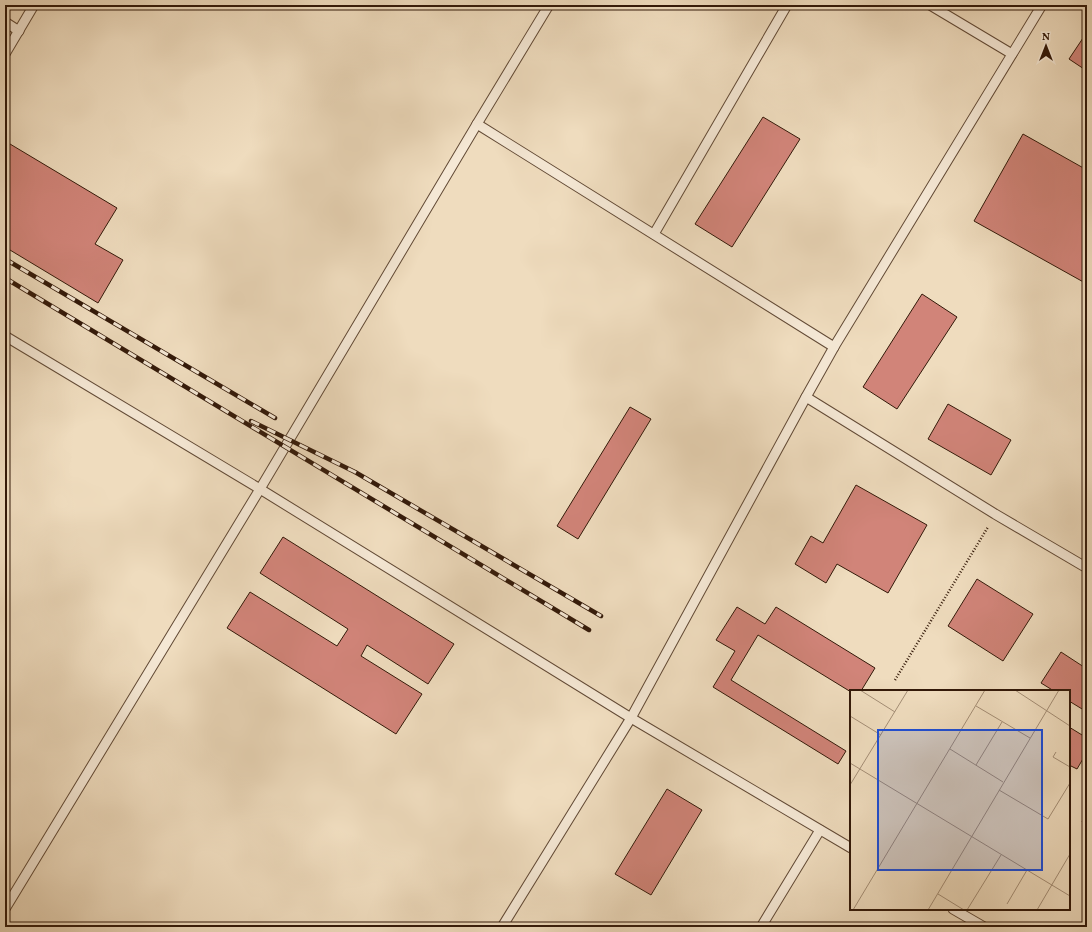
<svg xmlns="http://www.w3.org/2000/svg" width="1092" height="932" font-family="Vollkorn,serif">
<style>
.building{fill:#d18479;stroke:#331909}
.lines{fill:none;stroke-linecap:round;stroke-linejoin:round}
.lane-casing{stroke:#624a36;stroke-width:11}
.path{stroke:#331909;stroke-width:2.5;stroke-dasharray:1 2;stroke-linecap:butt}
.lane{stroke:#f5e8d5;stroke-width:9}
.rail-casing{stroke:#331909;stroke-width:4.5}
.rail{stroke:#f5e8d5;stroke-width:3;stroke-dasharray:9;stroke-linecap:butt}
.inset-road{fill:none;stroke:#a48e76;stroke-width:1}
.view{fill:#1d4ed8;fill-opacity:0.15;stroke:#1d4ed8;stroke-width:2}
.inset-edge{fill:none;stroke:#331909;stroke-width:2}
</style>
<rect width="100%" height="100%" fill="#efdcbe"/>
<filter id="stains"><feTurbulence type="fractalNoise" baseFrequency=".005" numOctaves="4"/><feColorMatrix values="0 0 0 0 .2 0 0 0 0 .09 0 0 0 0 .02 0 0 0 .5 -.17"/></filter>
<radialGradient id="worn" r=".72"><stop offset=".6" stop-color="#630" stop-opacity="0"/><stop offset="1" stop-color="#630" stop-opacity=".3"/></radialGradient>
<g class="building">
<polygon points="1087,32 1087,71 1069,59"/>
<polygon points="763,117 800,139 732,247 695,224"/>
<polygon points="1023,134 1087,170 1087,284 974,221"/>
<polygon points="5,141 117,208 95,244 123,260 98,303 5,247"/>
<polygon points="922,294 957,317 897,409 863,387"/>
<polygon points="948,404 1011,440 991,475 928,439"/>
<polygon points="630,407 651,419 578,539 557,526"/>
<polygon points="856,485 927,525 888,593 837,564 826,583 795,564 811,536 823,543"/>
<polygon points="283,537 454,644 428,684 367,645 361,656 422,694 396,734 227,628 250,592 337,646 348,629 260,573"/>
<polygon points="977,579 1033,614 1003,661 948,626"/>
<polygon points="737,607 765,624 776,607 875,668 861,691 851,692 758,635 731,680 846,751 838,764 713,687 735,651 716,640"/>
<polygon points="1061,652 1087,669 1087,712 1069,701 1069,691 1054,691 1041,683"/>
<polygon points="1069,727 1087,738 1087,752 1077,769 1069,765"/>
<polygon points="667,789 702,810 651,895 615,874"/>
<polygon points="1087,814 1087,825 1082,822"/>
</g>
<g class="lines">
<defs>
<g id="lane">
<polyline points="930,5 1012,54"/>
<polyline points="5,22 19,31"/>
<polyline points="5,54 34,5"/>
<polyline points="477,124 834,347"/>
<polyline points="654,234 787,5"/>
<polyline points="5,336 260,489 631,718 851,848"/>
<polyline points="806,397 995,514 1087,568"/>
<polyline points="5,909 260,489 477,124 549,5"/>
<polyline points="953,909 984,927"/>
<polyline points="502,927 631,718 806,397 834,347 1042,5"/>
<polyline points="761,927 820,830"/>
</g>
</defs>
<use href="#lane" class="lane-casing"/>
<polyline class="path" points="895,680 988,527"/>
<use href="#lane" class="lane"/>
<defs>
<g id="rail">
<polyline points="5,259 275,418"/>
<polyline points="5,278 589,630"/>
<polyline points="251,421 355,472 601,616"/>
</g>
</defs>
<use href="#rail" class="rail-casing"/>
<use href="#rail" class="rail"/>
</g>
<g transform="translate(850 690)">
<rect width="220" height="220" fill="#efdcbe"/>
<path class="inset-road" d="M10,0l35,22M165,0l55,36M126,16l54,32M0,26l31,19M100,59l53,33M206,62l-3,5 17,10M0,73l220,133M126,75l26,-43M0,95l58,-95M149,100l49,29 22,-36M88,204l26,16M157,214l20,-34M3,220l132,-220M78,220l131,-220M117,220l34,-55M187,220l33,-56"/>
<path class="view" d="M28,40h164v140h-164z"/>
<rect width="220" height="220" class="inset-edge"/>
</g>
<rect width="1092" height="932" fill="none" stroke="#efdcbe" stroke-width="20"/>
<rect x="6" y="6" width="1080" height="920" fill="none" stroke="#331909" stroke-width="2"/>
<rect x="10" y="10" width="1072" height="912" fill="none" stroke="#331909"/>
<g transform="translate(1046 46)" stroke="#f5e8d5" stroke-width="3" paint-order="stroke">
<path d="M0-3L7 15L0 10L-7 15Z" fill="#331909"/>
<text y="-6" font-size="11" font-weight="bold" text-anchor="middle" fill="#331909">N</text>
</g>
<rect width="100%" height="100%" filter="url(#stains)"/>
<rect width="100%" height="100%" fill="url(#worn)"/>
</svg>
